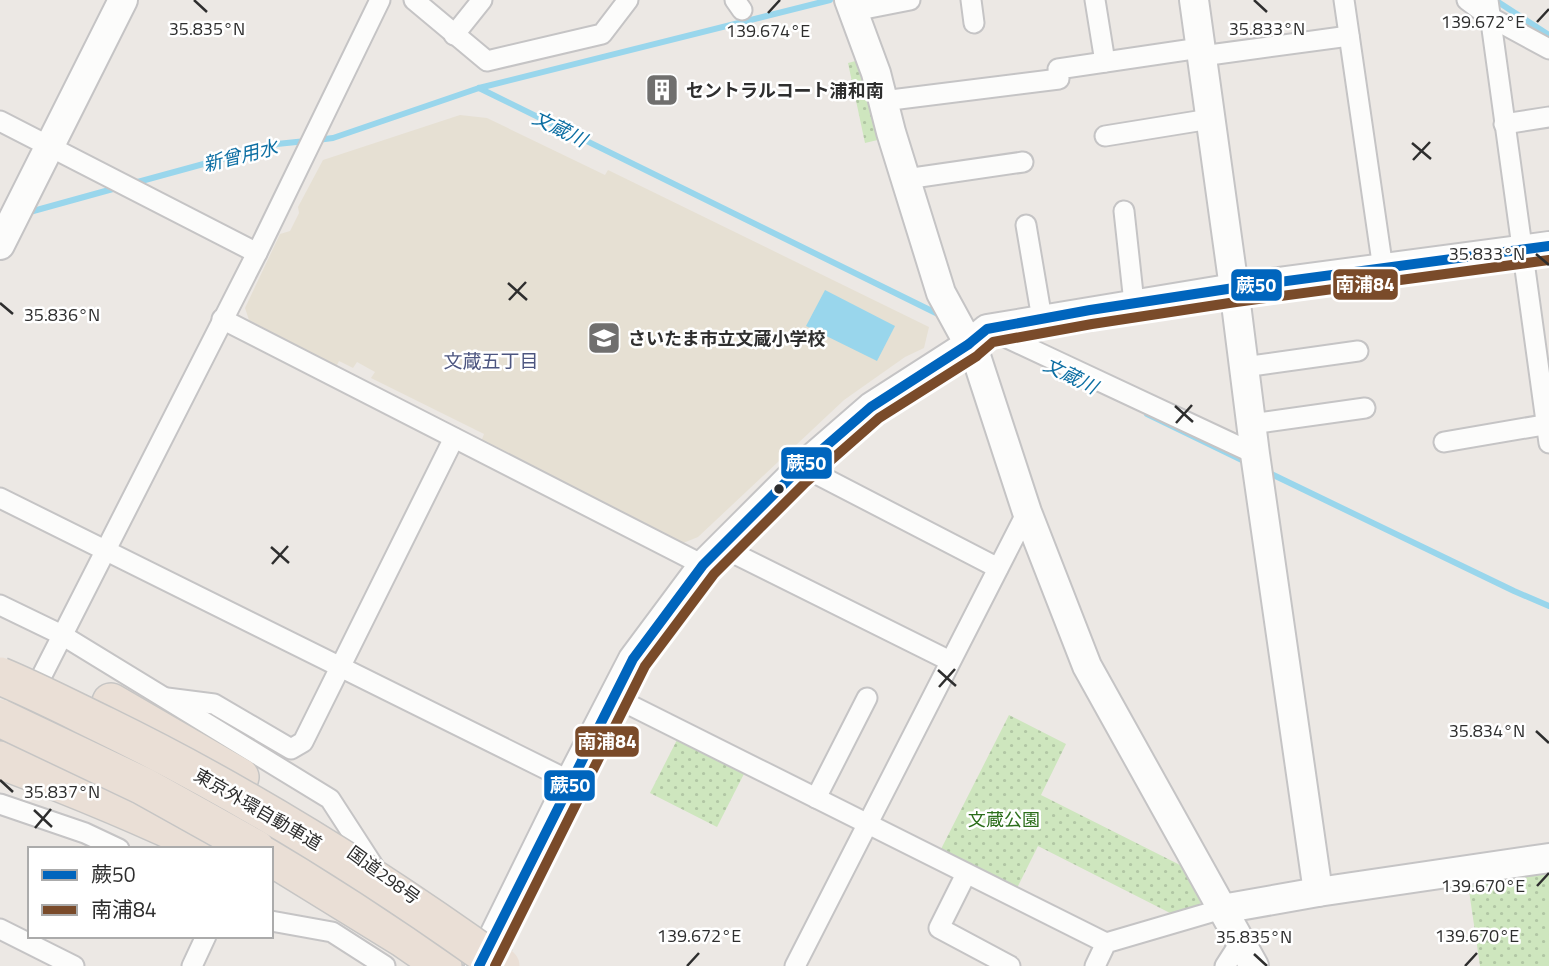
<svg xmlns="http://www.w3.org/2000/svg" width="1549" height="966" font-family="'Titillium Web','Noto Sans JP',sans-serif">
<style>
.education{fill:#e6e0d3}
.park{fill:url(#park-dots)}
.water{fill:#99d6ec}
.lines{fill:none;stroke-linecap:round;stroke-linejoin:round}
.stream{stroke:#99d6ec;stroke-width:6}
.street-casing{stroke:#c5c4c5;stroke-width:23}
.secondary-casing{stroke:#c5c4c5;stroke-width:32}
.highway-casing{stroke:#c6c5c4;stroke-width:40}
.street{stroke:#fcfcfb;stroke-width:19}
.secondary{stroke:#fcfcfb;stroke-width:28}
.highway{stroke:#eadfd6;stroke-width:37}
.highway-bridge-casing{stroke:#c6c5c4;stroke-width:40;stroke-linecap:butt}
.highway-bridge{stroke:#eadfd6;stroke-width:37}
.bus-1-casing{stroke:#fff;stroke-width:16}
.bus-2-casing{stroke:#fff;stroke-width:16}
.bus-1{stroke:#0065bd;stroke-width:10}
.bus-2{stroke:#7a4b2a;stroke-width:10}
.ticks{fill:none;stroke:#2e2e2e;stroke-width:2.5}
.bus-dot{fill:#2e2e2e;stroke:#fff;stroke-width:2.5}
.labels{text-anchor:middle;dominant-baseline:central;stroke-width:5;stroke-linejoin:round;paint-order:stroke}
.poi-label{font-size:18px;font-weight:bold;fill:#2e2e2e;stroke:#fff;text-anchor:start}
.street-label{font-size:18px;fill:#2e2e2e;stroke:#fff}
.park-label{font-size:18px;fill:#2c6e1b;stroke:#fff}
.water-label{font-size:19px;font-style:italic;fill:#0d6fa3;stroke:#fff}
.neighbourhood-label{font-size:19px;fill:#4d5680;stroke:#fff}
.ticks-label{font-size:18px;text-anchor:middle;fill:#2e2e2e;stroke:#fff;stroke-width:5;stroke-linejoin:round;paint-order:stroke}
.line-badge{stroke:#fff;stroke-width:2.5}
.badge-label{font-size:19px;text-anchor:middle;font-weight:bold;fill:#fff}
</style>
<defs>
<pattern id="park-dots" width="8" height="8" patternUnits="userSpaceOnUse" patternTransform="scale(1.75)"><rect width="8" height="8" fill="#cee6be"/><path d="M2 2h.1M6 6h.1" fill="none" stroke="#b1c6a4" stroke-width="1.8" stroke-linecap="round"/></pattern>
</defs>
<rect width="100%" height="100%" fill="#ece8e4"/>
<polygon class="education" points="460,115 487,118 605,175 608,170 929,327 924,348 905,357 844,400 698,537 683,543 481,442 484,434 371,378 375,372 357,362 353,368 339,361 336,367 249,320 245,308 280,234 290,231 299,213 298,207 323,160"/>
<g class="park">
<polygon points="863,59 886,138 865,143 848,63"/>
<polygon points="1009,715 1066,744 1041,795 1184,867 1203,899 1198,906 1170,913 1038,846 1015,892 939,853"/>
<polygon points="682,730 749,764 717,827 650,793"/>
<polygon points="1549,858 1549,966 1480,966 1466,870"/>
</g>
<polygon class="water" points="825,290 895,326 877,361 806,326"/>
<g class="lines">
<g class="stream">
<polyline points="1495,0 1549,35"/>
<polyline points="479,88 942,316"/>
<polyline points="317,140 333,138 479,88 830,0"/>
<polyline points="134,183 277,144 306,141"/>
<polyline points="26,213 120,187"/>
<polyline points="1147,414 1248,463"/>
<polyline points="1267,472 1514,591 1549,606"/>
</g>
<defs>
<g id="street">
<polyline points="414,0 487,61 602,34 628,0"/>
<polyline points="735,0 742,10"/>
<polyline points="971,0 974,23"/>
<polyline points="1095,0 1105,62"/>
<polyline points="1344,0 1383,269"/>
<polyline points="1467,0 1490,17 1549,49"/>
<polyline points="1488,0 1549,443"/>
<polyline points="854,11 910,0"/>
<polyline points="454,35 482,0"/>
<polyline points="1202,56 1349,36"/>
<polyline points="1058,69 1200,48"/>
<polyline points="883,101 1059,79"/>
<polyline points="0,121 257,253"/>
<polyline points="1504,124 1549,117"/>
<polyline points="1105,136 1210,119"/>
<polyline points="906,179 1023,162"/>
<polyline points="1124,211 1134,303"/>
<polyline points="1026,225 1042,319"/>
<polyline points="222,319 703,565"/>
<polyline points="988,329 1255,454"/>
<polyline points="1244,367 1358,351"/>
<polyline points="1251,424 1365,408"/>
<polyline points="1444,442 1549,424"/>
<polyline points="803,467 998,568"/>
<polyline points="0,498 570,781"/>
<polyline points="721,547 950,661"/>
<polyline points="0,605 62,635 330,799 374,867"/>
<polyline points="31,697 257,253 380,0"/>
<polyline points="614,697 1106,943"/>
<polyline points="167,698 214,704 291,749 303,742 454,438"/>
<polyline points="816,798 867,698"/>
<polyline points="0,804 85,833 119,849"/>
<polyline points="966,874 939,928 1010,966"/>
<polyline points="271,921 332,932 385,966"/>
<polyline points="0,929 74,966"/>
<polyline points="192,966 206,936"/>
<polyline points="795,966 1027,512"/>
<polyline points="1095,966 1106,943 1222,909"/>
<polyline points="1225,966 1241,941"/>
</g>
<g id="secondary">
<polyline points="849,0 876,73 891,132 941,293 977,359 1027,512 1087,666 1254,966"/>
<polyline points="1194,0 1234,288 1255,454 1318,892"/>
<polyline points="0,245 123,0"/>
<polyline points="1222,909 1318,892 1549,858"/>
<polyline points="479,966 570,781 633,659 703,565 795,473 871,407 969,344 987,329 1234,288 1549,246"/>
</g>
<g id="highway">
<polyline points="111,702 240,777"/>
<path d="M0,760c72,27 142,56 211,89"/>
<polyline points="271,857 404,939 443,966"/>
</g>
</defs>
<use href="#street" class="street-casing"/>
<use href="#secondary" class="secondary-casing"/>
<use href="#highway" class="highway-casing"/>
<use href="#street" class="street"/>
<use href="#secondary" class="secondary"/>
<use href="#highway" class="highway"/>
<defs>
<g id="highway-bridge">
<path d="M0,676c36,15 71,33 106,50 139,68 269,149 395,240"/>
<polyline points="0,718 143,786 256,849"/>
</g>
</defs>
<use href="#highway-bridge" class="highway-bridge-casing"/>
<use href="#highway-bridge" class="highway-bridge"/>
<defs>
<g id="bus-1">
<polyline points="970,343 987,329 1090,310 1234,288 1549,246"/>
<polyline points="479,966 633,659 703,565 795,473 871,407 969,344"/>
</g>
<g id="bus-2">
<polyline points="979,354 993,342 1092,324 1236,302 1549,260"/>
<polyline points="495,966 645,666 714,574 805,483 879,418 977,356"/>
</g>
</defs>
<use href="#bus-1" class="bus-1-casing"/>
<use href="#bus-2" class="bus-2-casing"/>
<use href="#bus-1" class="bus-1"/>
<use href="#bus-2" class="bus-2"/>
</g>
<path class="ticks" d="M194,0l13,12M1254,0l13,12M768,13l12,-13M1537,22l12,-13M1412,143l19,16M1413,160l17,-18M1536,254l13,11M508,283l19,17M509,300l17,-18M0,303l13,11M1175,406l18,16M1176,423l16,-18M271,547l18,16M272,564l16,-18M938,670l18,16M939,687l16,-18M1536,731l13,12M0,780l13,12M34,810l18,17M35,828l16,-19M1537,886l12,-13M1254,954l13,12M687,966l12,-13M1465,966l12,-13"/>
<defs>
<symbol id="building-square" viewBox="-11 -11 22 22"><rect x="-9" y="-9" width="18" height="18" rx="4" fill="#706f6e" stroke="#fff"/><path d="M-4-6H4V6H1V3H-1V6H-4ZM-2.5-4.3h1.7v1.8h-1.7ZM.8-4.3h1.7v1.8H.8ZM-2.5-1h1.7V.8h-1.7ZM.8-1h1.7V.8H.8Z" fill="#fff"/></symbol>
<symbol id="school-square" viewBox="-11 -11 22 22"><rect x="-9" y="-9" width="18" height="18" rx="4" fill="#706f6e" stroke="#fff"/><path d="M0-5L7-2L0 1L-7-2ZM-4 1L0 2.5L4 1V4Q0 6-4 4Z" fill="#fff"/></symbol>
</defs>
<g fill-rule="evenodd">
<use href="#building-square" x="643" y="71" width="38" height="38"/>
<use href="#school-square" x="585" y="319" width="38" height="38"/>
</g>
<circle class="bus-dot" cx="779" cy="489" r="6"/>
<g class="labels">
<g class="poi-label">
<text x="686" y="90">セントラルコート浦和南</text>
<text x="628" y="338">さいたま市立文蔵小学校</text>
</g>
<g class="street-label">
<text transform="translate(258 809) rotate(30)">東京外環自動車道</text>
<text transform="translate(384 875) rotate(36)">国道298号</text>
</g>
<g class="park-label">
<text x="1004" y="819">文蔵公園</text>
</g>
<g class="water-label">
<text transform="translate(560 128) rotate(26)">文蔵川</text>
<text transform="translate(240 155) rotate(-14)">新曾用水</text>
<text transform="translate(1071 375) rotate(26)">文蔵川</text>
</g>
<g class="neighbourhood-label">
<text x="491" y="360">文蔵五丁目</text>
</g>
</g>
<g class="ticks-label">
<text x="1483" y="28">139.672°E</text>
<text x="1267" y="35">35.833°N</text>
<text x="207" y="35">35.835°N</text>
<text x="768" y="37">139.674°E</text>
<text x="1487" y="260">35.833°N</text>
<text x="62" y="321">35.836°N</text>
<text x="1487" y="737">35.834°N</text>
<text x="62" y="798">35.837°N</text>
<text x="1483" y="892">139.670°E</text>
<text x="699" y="942">139.672°E</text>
<text x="1477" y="942">139.670°E</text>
<text x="1254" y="943">35.835°N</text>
</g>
<g class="line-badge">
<rect x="1332" y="268" width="67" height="33" rx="7" fill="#7a4b2a"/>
<rect x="1230" y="268" width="53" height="34" rx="7" fill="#0065bd"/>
<rect x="780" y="446" width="53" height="34" rx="7" fill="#0065bd"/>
<rect x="574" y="725" width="66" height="33" rx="7" fill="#7a4b2a"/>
<rect x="543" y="769" width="53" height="33" rx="7" fill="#0065bd"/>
</g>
<g class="badge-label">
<text x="1365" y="291">南浦84</text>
<text x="1256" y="292">蕨50</text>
<text x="806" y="470">蕨50</text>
<text x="607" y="748">南浦84</text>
<text x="570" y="792">蕨50</text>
</g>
<rect x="28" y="847" width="245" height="91" fill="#ffffff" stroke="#ababab" stroke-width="2"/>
<rect x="42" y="870" width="35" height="10" fill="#0065bd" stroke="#ababab" stroke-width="2"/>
<text x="91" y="882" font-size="21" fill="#2e2e2e">蕨50</text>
<rect x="42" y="905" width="35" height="10" fill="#7a4b2a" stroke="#ababab" stroke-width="2"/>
<text x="91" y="917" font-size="21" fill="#2e2e2e">南浦84</text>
</svg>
